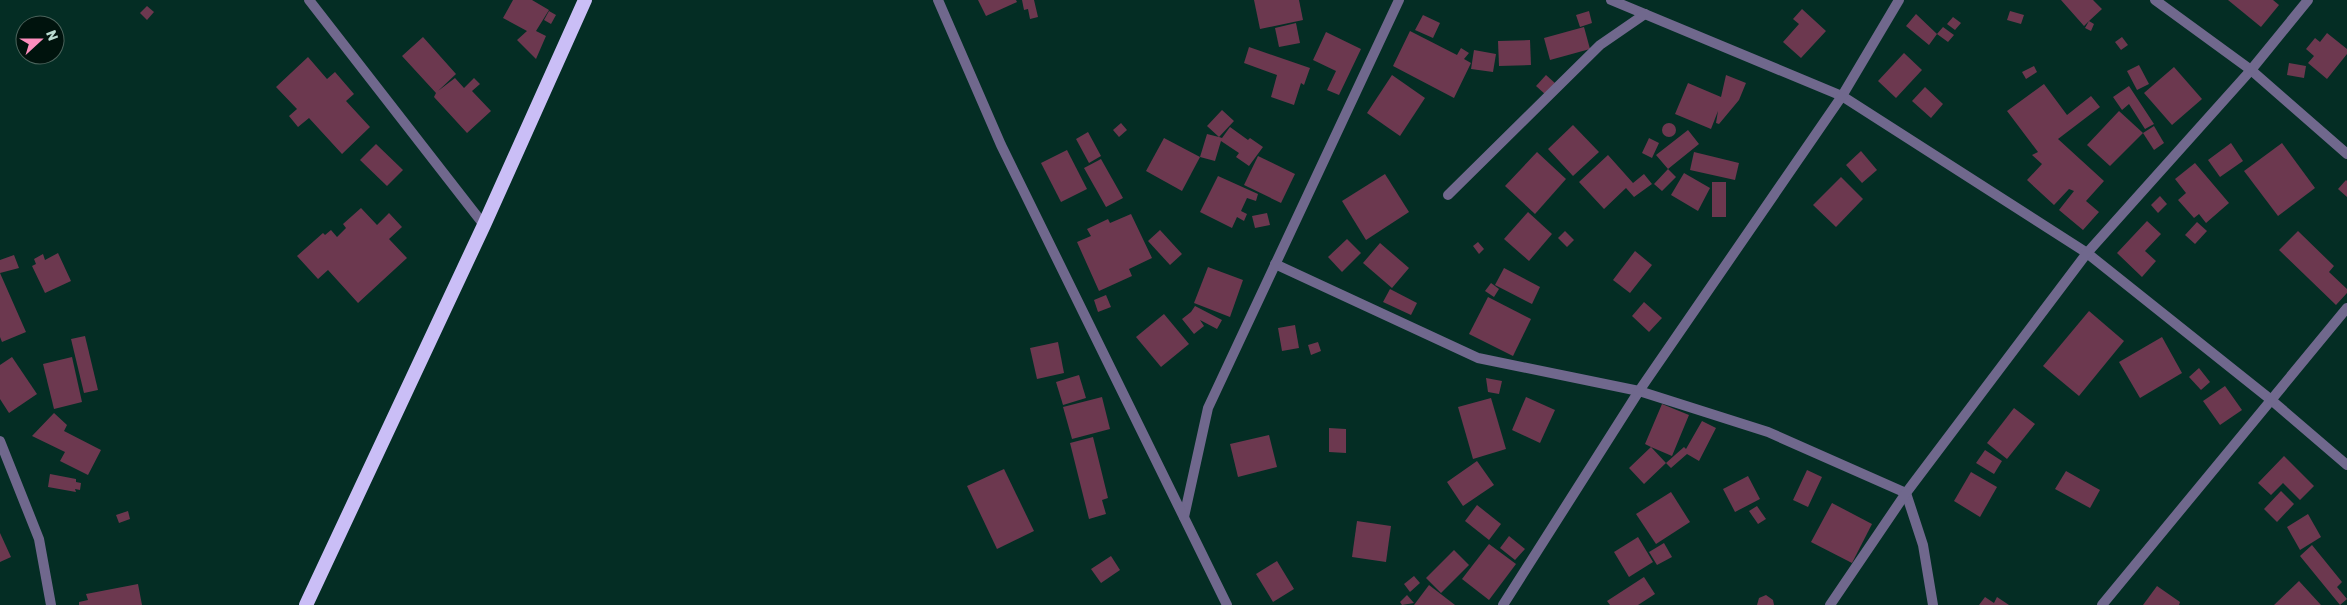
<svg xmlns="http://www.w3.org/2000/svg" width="2347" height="605" font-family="Rubik,sans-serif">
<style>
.building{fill:#6c384f}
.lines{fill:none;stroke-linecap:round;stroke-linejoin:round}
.minor{stroke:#70688d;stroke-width:10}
.tertiary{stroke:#70688d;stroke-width:10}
.trunk{stroke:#cabef6;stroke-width:14}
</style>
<rect width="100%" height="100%" fill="#042d24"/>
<g class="building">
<polygon points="513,0 532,0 549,10 536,31 546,36 536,59 517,40 527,31 503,18"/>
<polygon points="978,0 1016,0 1017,2 986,16"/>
<polygon points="1022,0 1034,0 1038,17 1030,19 1028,9 1024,10"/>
<polygon points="1254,0 1299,0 1303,20 1260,29"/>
<polygon points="2061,0 2093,0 2102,9 2089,21 2094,24 2091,31 2085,28 2089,21 2084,26"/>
<polygon points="2228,0 2273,0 2279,5 2261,27"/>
<polygon points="147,6 154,12 147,20 140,13"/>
<polygon points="1802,9 1826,31 1801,58 1783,42 1799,24 1793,19"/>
<polygon points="549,11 556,15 551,24 544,20"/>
<polygon points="1589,11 1592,23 1580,27 1576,15"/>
<polygon points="2010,11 2024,15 2021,24 2007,20"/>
<polygon points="1916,14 1937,34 1943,27 1954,35 1948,42 1937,34 1929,45 1906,26"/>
<polygon points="1423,15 1440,23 1433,38 1415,30"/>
<polygon points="1953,17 1961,23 1955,30 1947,24"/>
<polygon points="1296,23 1300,43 1279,47 1275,28"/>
<polygon points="1584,27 1590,49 1550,60 1544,38"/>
<polygon points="1410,31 1457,55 1461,48 1469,53 1464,59 1471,63 1454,98 1393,66"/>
<polygon points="1326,32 1361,49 1339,95 1327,90 1336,71 1313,60"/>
<polygon points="2327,33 2347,49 2347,54 2327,79 2308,63 2314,56 2306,49 2315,38 2320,42"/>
<polygon points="423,37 456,74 438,91 455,78 464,88 474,78 480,84 472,91 491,111 467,133 434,97 436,93 402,56"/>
<polygon points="2122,37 2128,45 2121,50 2115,42"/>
<polygon points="1530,40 1531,65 1499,66 1498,41"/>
<polygon points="1249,47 1310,68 1304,85 1301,83 1294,105 1271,97 1277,75 1244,63"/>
<polygon points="1474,50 1496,54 1493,72 1471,69"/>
<polygon points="1904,53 1922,70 1896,98 1878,81"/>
<polygon points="308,57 327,79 335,72 354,94 346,101 370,127 342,154 309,118 298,127 289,116 297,109 276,87"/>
<polygon points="2289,63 2306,66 2304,78 2287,75"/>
<polygon points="2139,65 2149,84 2137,90 2127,71"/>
<polygon points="2034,66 2037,72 2026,79 2022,72"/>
<polygon points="2174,67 2202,99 2172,125 2144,93"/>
<polygon points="1392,75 1425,98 1400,136 1367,113"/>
<polygon points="1546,75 1556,84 1546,95 1536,86"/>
<polygon points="1726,75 1746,83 1739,100 1719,124 1716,123 1718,111 1711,129 1675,114 1688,83 1721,97"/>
<polygon points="2044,84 2067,115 2091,96 2100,107 2058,139 2104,181 2086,201 2099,212 2083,230 2059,210 2074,191 2069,189 2054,205 2027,180 2042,164 2032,155 2038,152 2007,111"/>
<polygon points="2129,86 2154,124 2145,129 2129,104 2122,110 2113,97"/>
<polygon points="1925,87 1943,104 1931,118 1912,101"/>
<polygon points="1222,110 1234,121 1219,137 1222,138 1230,127 1248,140 1250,138 1263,147 1249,166 1236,157 1239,153 1221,141 1215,161 1200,157 1207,134 1219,137 1207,126"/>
<polygon points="2119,111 2143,133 2110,166 2087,145"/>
<circle cx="1669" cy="130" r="7"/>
<polygon points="1121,123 1127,130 1119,137 1113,130"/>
<polygon points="1573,125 1599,152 1573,176 1548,149"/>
<polygon points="2154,126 2164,143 2154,150 2143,133"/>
<polygon points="1688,130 1699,144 1668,169 1676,177 1662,191 1654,184 1668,169 1656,155"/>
<polygon points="1088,132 1101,156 1089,163 1076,139"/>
<polygon points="1164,138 1200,157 1182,191 1146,171"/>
<polygon points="1649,138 1659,143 1652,158 1642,153"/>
<polygon points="2231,143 2243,161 2220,177 2208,160"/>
<polygon points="2282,143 2315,188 2278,216 2244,171"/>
<polygon points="376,144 403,170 387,186 360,160"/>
<polygon points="1067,150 1087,189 1061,202 1041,163"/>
<polygon points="1861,151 1877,170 1862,183 1846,165"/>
<polygon points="1537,152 1566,179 1535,214 1505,186"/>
<polygon points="1694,152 1739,163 1735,180 1690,170"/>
<polygon points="1608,155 1633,183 1644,174 1652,184 1634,197 1626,188 1604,209 1579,182"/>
<polygon points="1258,156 1295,174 1281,203 1244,185"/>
<polygon points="1101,159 1123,198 1106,207 1084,168"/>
<polygon points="2195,163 2229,203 2206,223 2199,214 2194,218 2178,200 2186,193 2175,179"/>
<polygon points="1684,173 1710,188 1698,211 1671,195"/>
<polygon points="1385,174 1409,212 1366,240 1342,201"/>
<polygon points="1218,176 1258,194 1256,201 1247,198 1241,211 1247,214 1244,221 1237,217 1232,228 1200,212"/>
<polygon points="1841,177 1863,199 1836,227 1813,205"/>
<polygon points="2346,180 2347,181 2347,197 2338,189"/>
<rect x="1712" y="182" width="14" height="35"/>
<polygon points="2160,196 2167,204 2158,213 2151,205"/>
<polygon points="361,208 377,225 389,213 402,227 389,239 407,258 358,303 328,270 318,279 297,256 323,233 325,235 331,230 337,237 346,228 343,224"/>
<polygon points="1528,212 1552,234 1529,261 1504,239"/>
<polygon points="1267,213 1270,225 1255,228 1252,216"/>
<polygon points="1131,214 1152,258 1129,269 1132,276 1099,291 1077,242 1091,236 1087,229 1108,219 1110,223"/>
<polygon points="2147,221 2161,234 2145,251 2156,261 2142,277 2117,253"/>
<polygon points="2197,222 2207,231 2195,244 2185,235"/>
<polygon points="1160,230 1182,254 1170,265 1148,241"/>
<polygon points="1565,231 1574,240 1567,247 1558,238"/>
<polygon points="2298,231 2334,266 2329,272 2347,289 2347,293 2336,305 2279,250"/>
<polygon points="1347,239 1361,253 1342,272 1328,257"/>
<polygon points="1478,242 1484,249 1479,254 1473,246"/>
<polygon points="1380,243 1409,268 1392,288 1363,263"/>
<polygon points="1635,251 1652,265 1630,293 1613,280"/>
<polygon points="58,253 71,281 45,293 32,266 36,264 34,259 43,254 45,260"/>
<polygon points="14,255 19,268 0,273 26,332 2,342 0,337 0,260"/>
<polygon points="1208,267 1243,280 1230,317 1194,303"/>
<polygon points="1504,268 1540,287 1532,304 1495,285"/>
<polygon points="1491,283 1499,289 1494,297 1485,291"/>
<polygon points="1390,289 1417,303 1411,315 1383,302"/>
<polygon points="1106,295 1111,307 1098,312 1094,300"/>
<polygon points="1488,297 1531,319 1513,356 1469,334"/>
<polygon points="1644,302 1662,318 1649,332 1632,316"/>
<polygon points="1195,306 1222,320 1217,329 1200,320 1204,326 1194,334 1182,319 1191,312"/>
<polygon points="2089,311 2124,341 2079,396 2043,366"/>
<polygon points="1164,314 1189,344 1161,367 1136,337"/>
<polygon points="1295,325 1299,348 1282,351 1278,328"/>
<polygon points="85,336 98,390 84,393 71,339"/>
<polygon points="2162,337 2182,373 2140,398 2119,362"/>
<polygon points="1058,342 1064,373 1037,379 1030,348"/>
<polygon points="1318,342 1321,351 1311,355 1308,345"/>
<polygon points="12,357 37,394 9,413 0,399 0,365"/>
<polygon points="72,357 82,402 54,409 43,364"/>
<polygon points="2199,368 2210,382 2201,390 2189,377"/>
<polygon points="1079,375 1086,398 1063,405 1056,382"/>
<polygon points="1486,378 1502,381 1499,394 1488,392"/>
<polygon points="2225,386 2242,410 2220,425 2203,401"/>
<polygon points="1102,397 1110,429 1072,439 1063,407"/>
<polygon points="1526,397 1555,410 1540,443 1512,430"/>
<polygon points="1491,398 1506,449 1473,459 1458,407"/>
<polygon points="1662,404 1689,415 1672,456 1651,447 1666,463 1644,484 1629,468 1651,447 1645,444"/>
<polygon points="2014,408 2035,424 2007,459 1987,443"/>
<polygon points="54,413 67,425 64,431 101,450 88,475 60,461 65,452 32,436"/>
<polygon points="1702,421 1716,428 1699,461 1687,454 1671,468 1666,463 1684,447 1686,449"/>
<polygon points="1329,428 1346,429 1346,453 1329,452"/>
<polygon points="1269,435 1277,467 1238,477 1230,444"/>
<polygon points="1093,437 1108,498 1102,500 1106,514 1089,519 1070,443"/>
<polygon points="1985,450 2002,461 1994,474 1976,463"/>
<polygon points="2284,456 2314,486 2300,500 2283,483 2271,495 2258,483"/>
<polygon points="1477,461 1494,485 1463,506 1447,482"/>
<polygon points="1004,469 1034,531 997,549 967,486"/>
<polygon points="1807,470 1822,477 1808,507 1793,500"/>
<polygon points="2066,471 2100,490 2090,508 2055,489"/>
<polygon points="1971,472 1997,487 1980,517 1954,501"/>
<polygon points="50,474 76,479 76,482 81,483 80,490 75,489 76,492 48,487"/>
<polygon points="1748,476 1760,499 1735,512 1723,489"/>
<polygon points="2281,491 2294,504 2277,522 2264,509"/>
<polygon points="1671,492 1690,522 1656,544 1636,514"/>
<polygon points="1832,503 1872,524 1852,563 1811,542"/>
<polygon points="1477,505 1501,524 1489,540 1465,521"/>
<polygon points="1757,506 1766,519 1758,524 1749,511"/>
<polygon points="128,511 130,519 119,523 116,515"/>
<polygon points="2308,514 2321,537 2300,550 2287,527"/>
<polygon points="1357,521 1391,526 1386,562 1352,557"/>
<polygon points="0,533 11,557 0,562"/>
<polygon points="1509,536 1525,549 1515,560 1500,548"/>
<polygon points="1638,537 1653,562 1629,577 1614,552"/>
<polygon points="1664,543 1672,557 1657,565 1649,552"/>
<polygon points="1489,544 1516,564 1489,600 1462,579"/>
<polygon points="2312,545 2342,582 2337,587 2347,599 2340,605 2300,556"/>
<polygon points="1454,550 1469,565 1441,593 1426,578"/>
<polygon points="1111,556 1120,570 1101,583 1091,569"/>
<polygon points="1277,561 1294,589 1273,602 1256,574"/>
<polygon points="1414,576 1420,583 1410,592 1404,584"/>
<polygon points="1644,577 1655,594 1638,605 1610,605 1607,601"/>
<polygon points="2299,581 2321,605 2274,605"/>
<polygon points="138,584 142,605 79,605 79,602 88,600 86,594"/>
<polygon points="1429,585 1455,605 1414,605"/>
<polygon points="2157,586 2180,602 2179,605 2143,605"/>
<polygon points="1407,595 1414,603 1402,605 1400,602"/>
<polygon points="1766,595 1773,600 1774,605 1757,605 1759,598"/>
<polygon points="1985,597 1994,603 1997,597 2009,605 1979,605"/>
</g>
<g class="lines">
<g class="minor">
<polyline points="309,0 484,225"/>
<polyline points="1611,0 1842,96 2087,253 2270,399 2347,465"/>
<polyline points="2155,0 2251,70 2347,154"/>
<polyline points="1448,195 1600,45 1645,14"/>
<polyline points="1275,264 1478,358 1639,391 1768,432 1906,493 1923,545 1933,605"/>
<polyline points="0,441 39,539 51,605"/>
<polyline points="1184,517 1208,408 1399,0"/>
<polyline points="1503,605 1639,391 1842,96 1899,0"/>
<polyline points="1830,605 1906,493 2087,253 2251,70 2308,0"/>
<polyline points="2102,605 2347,308"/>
</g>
<polyline class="tertiary" points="938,0 1001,145 1227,605"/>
<polyline class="trunk" points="306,605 484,225 585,0"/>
</g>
<g transform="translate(40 40) rotate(69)"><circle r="24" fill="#00130d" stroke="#4a635b"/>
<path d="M0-4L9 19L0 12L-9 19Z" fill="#fe8ebe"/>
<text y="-8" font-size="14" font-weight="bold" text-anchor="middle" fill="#b9dbd0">N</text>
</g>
</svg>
